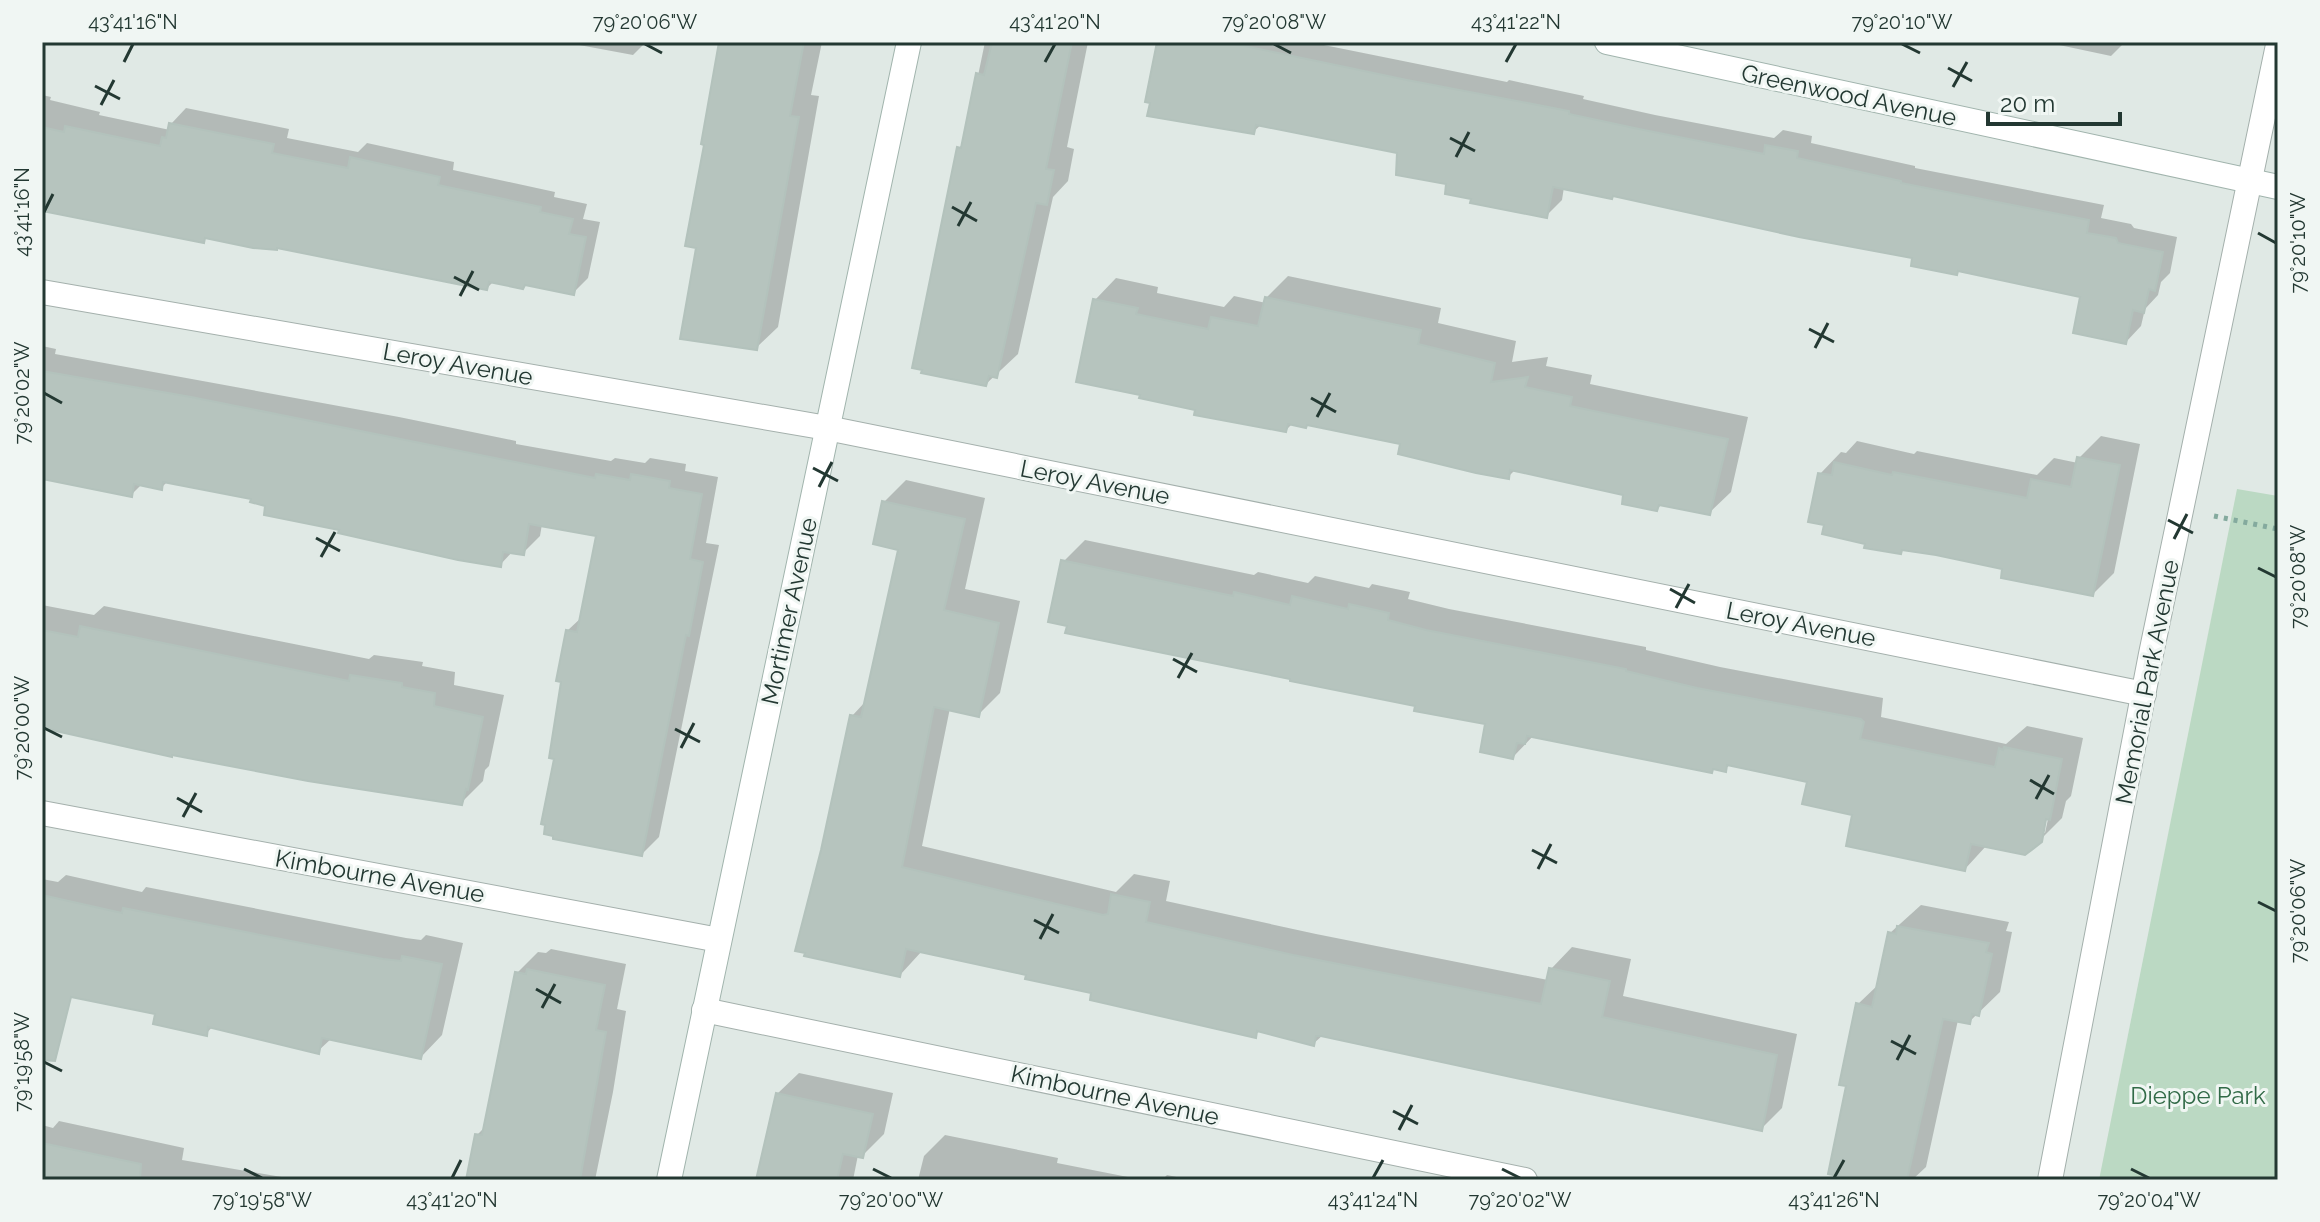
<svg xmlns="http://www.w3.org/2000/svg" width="2320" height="1222" font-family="Raleway,sans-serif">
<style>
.green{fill:#bbd9c3}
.shadow{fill:#0003;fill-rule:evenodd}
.building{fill:#b6c4be;stroke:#b3c2bc;stroke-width:2}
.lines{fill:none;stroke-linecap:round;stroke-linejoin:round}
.street-casing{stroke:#a4b0ac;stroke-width:26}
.secondary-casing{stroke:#a1b4ad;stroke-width:26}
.path{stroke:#84aa9e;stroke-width:5;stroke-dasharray:4 6;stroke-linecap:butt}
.street{stroke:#fff;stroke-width:24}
.secondary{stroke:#fff;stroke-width:24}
.ticks{fill:none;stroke:#233832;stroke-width:3}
.labels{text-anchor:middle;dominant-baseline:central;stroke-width:6;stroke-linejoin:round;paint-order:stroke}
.street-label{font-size:24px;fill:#233832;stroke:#f0f6f3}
.park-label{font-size:24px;fill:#316a47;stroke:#f0f6f3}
.neatline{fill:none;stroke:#233832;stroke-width:3}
.ticks-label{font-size:20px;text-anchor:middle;fill:#233832}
</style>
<rect width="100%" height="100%" fill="#e0e9e5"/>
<polygon class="green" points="2237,489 2278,496 2278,1180 2099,1180"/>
<g class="shadow">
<polygon points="563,42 646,42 633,55"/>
<polygon points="721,42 822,42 811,95 819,96 778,327 756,348 699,246"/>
<polygon points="985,42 1088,42 1067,147 1074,149 1068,181 1053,197 1018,354 986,384 959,148 964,143"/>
<polygon points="1159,42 1309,42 1507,82 1509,80 1584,96 1583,99 1655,115 1774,138 1783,130 1812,136 1811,143 1915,166 1915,168 2104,205 2101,218 2131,224 2134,228 2177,237 2170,273 2161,282 2158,295 2145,309 2141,326 2126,342 2082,295 1960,269 1957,273 1915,257 1614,194 1564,187 1562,200 1546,216 1473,197 1399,152 1262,124 1253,132"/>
<polygon points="2045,42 2125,42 2111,56"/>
<polygon points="42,95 51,97 50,100 100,112 99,115 170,130 171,124 186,108 289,129 287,138 358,152 367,143 454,162 453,170 555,192 554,197 587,204 583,219 600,222 588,278 573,293 526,283 494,281 487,288 278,246 207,236 203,241 42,209"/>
<polygon points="1288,276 1441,308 1438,323 1516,341 1512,362 1548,357 1546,366 1592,375 1590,384 1748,417 1731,492 1709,513 1663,503 1657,509 1626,493 1516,469 1508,477 1402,443 1308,423 1293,423 1286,430 1197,408 1095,300 1116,278 1158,287 1157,293 1224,307 1234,296 1266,303 1266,298"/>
<polygon points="42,346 56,349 55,354 399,417 516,441 516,444 611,461 615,458 645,463 650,458 686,464 685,471 718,477 706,543 719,545 659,837 642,854 557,757 567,631 582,617 598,534 542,524 540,536 523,553 513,551 500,565 341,528 253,497 168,481 161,488 142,484 131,495 42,477"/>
<polygon points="2101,436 2140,444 2114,573 2093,594 2005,568 1904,548 1900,552 1867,542 1826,523 1820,474 1841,452 1846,453 1857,441 1914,454 1917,451 2037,475 2054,458 2078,463 2079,458"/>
<polygon points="906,480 985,498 965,589 1020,601 1000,693 978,715 950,708 922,846 1116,892 1134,874 1170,881 1166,901 1316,934 1548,980 1551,969 1572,947 1631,959 1623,996 1797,1034 1782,1108 1761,1129 1323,1035 1313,1044 1261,1030 1255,1035 1028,974 922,951 900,975 823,850 852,716 866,701 900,548 884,502"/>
<path d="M1085,540l169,35 4,-3 50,11 7,-7 54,12 3,-4 38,8 -2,7 41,10 197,38v3l74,17 163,31 -2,19 125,27 21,-18 56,12 -12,58 -5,5 -4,17 -22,22 -53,5 -22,24 -110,-56 -46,-33 -78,-16 -6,5 -10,-2 -3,4 -178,-36 -21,22 -25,-34 -419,-99 -6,-62zM2046,809l4,1 -5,23h-4z"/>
<polygon points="42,605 94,615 104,606 369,659 374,655 423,662 422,666 455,672 454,685 504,695 489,766 485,770 483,781 461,803 42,727"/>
<polygon points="66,875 142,892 146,887 197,897 406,938 421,940 426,935 463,943 442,1035 421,1057 332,1038 318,1051 213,1026 206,1034 157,1013 42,990 42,879 58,882"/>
<polygon points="1921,905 2009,922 2006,931 2012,932 2000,992 1969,1022 1958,1020 1926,1167 1912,1180 1866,1180 1849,1085 1858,1004 1879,984 1890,933"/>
<polygon points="551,949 626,964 617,1009 626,1011 613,1092 595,1180 466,1180 477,1135 485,1127 517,973 538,952 546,953"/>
<polygon points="799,1073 893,1093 884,1134 862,1156 858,1155 853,1180 759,1180 777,1094"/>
<polygon points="59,1121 184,1148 182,1160 299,1180 42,1180 42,1125 53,1128"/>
<polygon points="945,1135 1058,1158 1057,1163 1143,1180 918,1180 924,1156"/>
<polygon points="1167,1175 1191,1180 1162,1180"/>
</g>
<g class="building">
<polygon points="719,42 804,42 790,116 799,117 757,350 680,339 696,248 685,246 704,145 701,144"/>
<polygon points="992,42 1072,42 1046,169 1054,170 1047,205 1036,203 997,378 989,376 986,386 921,373 922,370 912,368 957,147 961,148 976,73 984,75"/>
<polygon points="1157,42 1226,42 1407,80 1569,111 1569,114 1639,129 1764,154 1765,145 1798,151 1797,158 1901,181 1901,183 2089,220 2087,233 2116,238 2118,243 2163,252 2155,291 2149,289 2144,313 2133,310 2126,344 2073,333 2080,297 1958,271 1957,275 1911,266 1912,258 1799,237 1613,196 1612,199 1553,187 1547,218 1470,203 1471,199 1445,194 1446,184 1396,175 1397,153 1256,125 1254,134 1147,116 1150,103 1145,102"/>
<polygon points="169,123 274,144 272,153 348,168 350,157 440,177 438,185 541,207 540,212 573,219 569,234 586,237 574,295 525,285 523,289 489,282 487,290 277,248 277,250 253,248 205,238 204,243 42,211 42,127 64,132 65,126 160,146 162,137 166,138"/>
<polygon points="1265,297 1421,330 1418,344 1495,363 1491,382 1528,377 1525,387 1572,397 1570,406 1728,439 1710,515 1659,505 1657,511 1622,504 1623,495 1510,470 1509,479 1476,473 1398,454 1400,444 1307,425 1306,428 1288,424 1286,432 1194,415 1195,410 1139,398 1140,395 1076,382 1093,299 1138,308 1136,314 1208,329 1211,317 1258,326"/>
<polygon points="42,371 191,397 595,478 596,474 630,480 631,474 670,481 669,488 702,494 690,559 703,562 689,636 686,635 642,856 553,839 553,836 544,834 545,825 541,824 554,759 549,758 561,682 556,681 566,630 577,632 596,536 529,524 524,555 503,552 501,567 458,560 338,533 339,530 264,515 265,506 250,502 251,499 163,482 162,490 134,484 132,497 42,479"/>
<polygon points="2077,457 2120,465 2093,596 2001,578 2002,569 1936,555 1902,550 1901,554 1864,548 1865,544 1822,534 1824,525 1808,522 1818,473 1832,475 1834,462 1892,475 1893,472 2027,498 2031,479 2071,487"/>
<polygon points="882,501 965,519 944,610 999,623 979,717 934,707 902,867 1103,915 1108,914 1111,894 1150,902 1146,922 1293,955 1541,1004 1549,968 1610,981 1602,1017 1777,1055 1762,1131 1321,1036 1316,1036 1314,1046 1257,1031 1256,1038 1090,1000 1091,993 1025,979 1026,975 906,949 900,977 804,956 805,953 795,951 821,850 850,715 861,717 898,550 873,544"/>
<polygon points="1061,560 1233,596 1234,592 1290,605 1292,596 1348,609 1349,604 1389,613 1388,620 1426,630 1626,669 1626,671 1697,688 1861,719 1864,722 1860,739 1995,767 1999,748 2003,750 2004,747 2062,759 2050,820 2046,819 2042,842 2025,855 1971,844 1965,871 1846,846 1852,815 1802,804 1807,782 1727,765 1726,772 1713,769 1712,773 1527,736 1525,744 1517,743 1513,759 1480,752 1485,724 1414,711 1415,706 1290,681 1290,679 1065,633 1067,626 1048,622"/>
<polygon points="80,626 349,681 350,675 402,683 402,687 435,693 434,706 483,717 468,790 466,789 462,805 308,781 172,755 172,757 42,728 42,630 78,637"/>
<polygon points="42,895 122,913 123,908 383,959 401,961 402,956 442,964 421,1059 322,1038 319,1054 208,1027 207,1036 153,1024 155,1014 71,997 55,1061 42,1060"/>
<polygon points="1897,926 1989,943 1986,952 1992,954 1979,1016 1972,1014 1970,1024 1943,1019 1907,1180 1856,1180 1828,1174 1846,1086 1839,1085 1856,1003 1872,1007 1888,932 1896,934"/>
<polygon points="527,969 605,985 596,1030 606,1032 580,1180 466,1180 475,1134 482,1135 515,972 526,974"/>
<polygon points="776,1093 873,1114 863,1158 843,1154 837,1180 756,1180"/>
<polygon points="42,1143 141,1164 140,1180 42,1180"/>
</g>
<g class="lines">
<defs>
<g id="street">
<polyline points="42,292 827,428 2144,694"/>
<polyline points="42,813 719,940"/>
<polyline points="704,1010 1525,1180"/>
<polyline points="2050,1180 2151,654 2278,45"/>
</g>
<g id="secondary">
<polyline points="1607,42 2278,187"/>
<polyline points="669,1180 909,42"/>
</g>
</defs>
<use href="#street" class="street-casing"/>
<use href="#secondary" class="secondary-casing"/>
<polyline class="path" points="2214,516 2278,529"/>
<use href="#street" class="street"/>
<use href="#secondary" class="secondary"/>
</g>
<path class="ticks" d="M645,44l17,9M1274,44l17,9M1902,44l18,9M124,62l9,-18M1045,62l10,-18M1506,62l10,-18M1948,68l24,13M95,86l25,13M1953,87l14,-25M101,105l13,-25M1450,138l25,13M1456,157l13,-25M952,207l25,14M44,212l9,-18M958,226l13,-24M2258,233l18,10M454,277l25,13M460,296l13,-25M1809,329l25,13M1815,348l13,-25M44,393l18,10M1311,398l25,14M1317,417l13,-24M813,468l25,13M819,487l13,-25M2168,520l25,13M316,538l24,13M2174,539l13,-25M321,557l14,-25M2258,568l18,9M1670,589l25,14M1676,608l13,-24M1173,659l24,13M1178,678l14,-25M44,728l18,9M675,729l25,13M681,748l13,-25M2030,780l24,14M177,798l25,14M2036,799l13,-24M183,817l13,-24M1532,850l25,13M1538,869l13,-25M2258,902l18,9M1034,920l25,13M1040,939l13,-25M536,989l25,14M542,1008l13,-24M1891,1041l25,13M1897,1060l13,-25M44,1062l18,9M1393,1111l25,13M1399,1130l13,-25M244,1169l18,9M873,1169l18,9M1502,1169l18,9M2131,1169l18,9M452,1178l9,-18M1373,1178l10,-18M1834,1178l10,-18"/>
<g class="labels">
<g class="street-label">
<text transform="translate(1849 95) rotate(12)">Greenwood Avenue</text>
<text transform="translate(458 364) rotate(10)">Leroy Avenue</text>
<text transform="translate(1095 482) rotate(11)">Leroy Avenue</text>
<text transform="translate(789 611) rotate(-78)">Mortimer Avenue</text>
<text transform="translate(1801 624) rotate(11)">Leroy Avenue</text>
<text transform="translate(2147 682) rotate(-79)">Memorial Park Avenue</text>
<text transform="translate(380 876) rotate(10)">Kimbourne Avenue</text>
<text transform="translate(1115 1095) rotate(12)">Kimbourne Avenue</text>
</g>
<g class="park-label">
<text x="2198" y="1095">Dieppe Park</text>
</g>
</g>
<rect width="2320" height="1222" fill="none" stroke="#f0f6f3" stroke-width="88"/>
<path d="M1988 112v12h132v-12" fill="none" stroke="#233832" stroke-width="4"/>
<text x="2000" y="112" font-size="24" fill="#233832" stroke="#f0f6f3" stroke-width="6" paint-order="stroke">20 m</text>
<rect x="44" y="44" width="2232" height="1134" class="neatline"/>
<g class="ticks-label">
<text x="133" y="29">43°41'16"N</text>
<text x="645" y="29">79°20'06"W</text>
<text x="1055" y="29">43°41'20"N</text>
<text x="1274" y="29">79°20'08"W</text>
<text x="1516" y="29">43°41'22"N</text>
<text x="1902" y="29">79°20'10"W</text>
<text transform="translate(22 212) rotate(-90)" y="7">43°41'16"N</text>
<text transform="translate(2298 243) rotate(-90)" y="7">79°20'10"W</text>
<text transform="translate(22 393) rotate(-90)" y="7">79°20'02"W</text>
<text transform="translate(2298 577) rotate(-90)" y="7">79°20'08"W</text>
<text transform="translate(22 728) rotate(-90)" y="7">79°20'00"W</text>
<text transform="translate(2298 911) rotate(-90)" y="7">79°20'06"W</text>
<text transform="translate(22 1062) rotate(-90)" y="7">79°19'58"W</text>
<text x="262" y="1207">79°19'58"W</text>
<text x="452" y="1207">43°41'20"N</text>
<text x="891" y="1207">79°20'00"W</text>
<text x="1373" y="1207">43°41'24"N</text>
<text x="1520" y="1207">79°20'02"W</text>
<text x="1834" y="1207">43°41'26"N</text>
<text x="2149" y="1207">79°20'04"W</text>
</g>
</svg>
